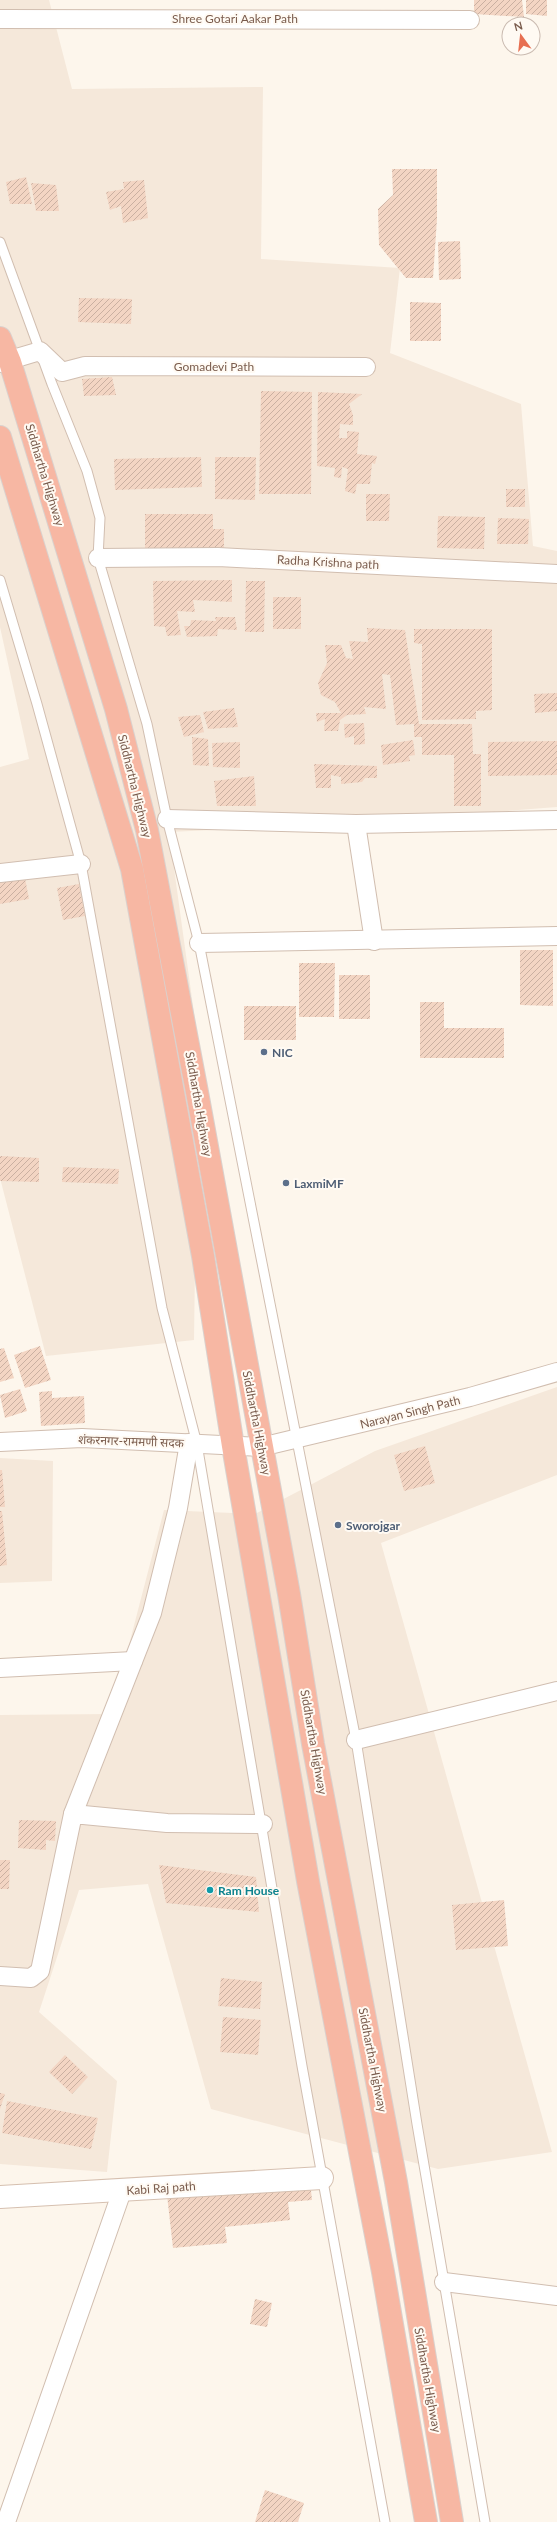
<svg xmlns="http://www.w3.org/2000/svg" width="557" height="2522" font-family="Lato,'Noto Sans Devanagari',sans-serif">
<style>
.residential{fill:#f5e8da}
.building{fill:url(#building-hatch)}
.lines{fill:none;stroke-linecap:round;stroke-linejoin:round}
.lane-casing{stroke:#d1beb0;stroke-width:11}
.street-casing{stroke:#d1beb0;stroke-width:20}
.secondary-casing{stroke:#d6c0b0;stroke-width:24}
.highway-casing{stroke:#dad1cd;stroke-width:24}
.lane{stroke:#fff;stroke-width:9}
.street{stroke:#fff;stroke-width:18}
.secondary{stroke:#fff;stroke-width:22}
.highway{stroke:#f7b7a3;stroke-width:22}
.service-dot{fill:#5c6f8a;stroke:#fffaf3;stroke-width:1.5}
.culture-dot{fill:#0f9aa8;stroke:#fffaf3;stroke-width:1.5}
.labels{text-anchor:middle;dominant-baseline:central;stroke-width:4;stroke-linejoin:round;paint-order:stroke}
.street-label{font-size:12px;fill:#7a5c4d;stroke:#fffaf3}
.service-label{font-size:12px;font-weight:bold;fill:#4e5e75;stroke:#fffaf3;text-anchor:start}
.culture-label{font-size:12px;font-weight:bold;fill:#0d838f;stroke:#fffaf3;text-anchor:start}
</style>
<defs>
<pattern id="building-hatch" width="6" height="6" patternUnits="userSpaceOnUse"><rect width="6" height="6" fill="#f3d5c3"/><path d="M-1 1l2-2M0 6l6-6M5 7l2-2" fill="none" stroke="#cab0a1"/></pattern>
</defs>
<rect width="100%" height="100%" fill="#fdf6ec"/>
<g class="residential">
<polygon points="0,0 49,0 72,89 263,87 261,259 400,268 390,353 521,404 533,546 557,551 557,807 341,824 169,832 198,1042 194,1340 46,1356 0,1178 0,767 29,759 0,627"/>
<polygon points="557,1387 557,1475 381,1543 552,2152 438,2169 211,2109 148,1884 79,1890 39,2012 117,2081 107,2172 0,2164 0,1715 111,1714 164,1510 255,1514 375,1451"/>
<polygon points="0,1458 53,1461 52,1581 0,1583"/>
</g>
<g class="building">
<polygon points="474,0 522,0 524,17 474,14"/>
<polygon points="526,0 547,0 547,16 526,14"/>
<polygon points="392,169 437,169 437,219 433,278 406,278 379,245 378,209 393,195"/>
<polygon points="26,177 32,204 10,204 6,182"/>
<polygon points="144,180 148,218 123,223 121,206 110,210 106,192 124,189 123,182"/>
<polygon points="31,183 56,185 59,211 36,211"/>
<polygon points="460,241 461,279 439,280 438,242"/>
<polygon points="79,298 132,299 131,324 78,322"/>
<polygon points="410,302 441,303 441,341 410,341"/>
<polygon points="112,377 116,395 84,396 82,379"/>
<polygon points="261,391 312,392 311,494 259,494"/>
<polygon points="318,392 362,394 349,404 353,415 353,425 340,424 339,438 347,438 347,431 359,432 357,454 377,456 375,464 372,463 370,484 357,484 355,494 345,491 348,469 342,467 341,478 334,477 335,468 317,466"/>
<polygon points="201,457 202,487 115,490 114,459"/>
<polygon points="215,457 256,457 255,500 215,499"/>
<rect x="506" y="489" width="19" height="18"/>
<polygon points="366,494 390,494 389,521 366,521"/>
<polygon points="145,514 213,514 213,529 224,529 224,548 145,548"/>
<polygon points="438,516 485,517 484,549 437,548"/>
<polygon points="498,518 529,519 528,544 497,544"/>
<polygon points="232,580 232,602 193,600 195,612 177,611 181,635 167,636 165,627 154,626 153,581"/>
<polygon points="246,581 265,581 264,632 245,632"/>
<rect x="273" y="597" width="28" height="32"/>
<polygon points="215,617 235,617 237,630 218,629 217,636 187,637 184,626 190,626 191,620 216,621"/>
<polygon points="367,628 405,630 419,724 472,724 473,754 481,754 481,806 454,806 454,755 422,755 422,737 414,737 414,724 396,725 390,675 382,674 386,709 364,707 366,714 347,715 340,720 338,731 324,731 325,719 317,722 316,713 341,713 335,702 321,695 318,683 327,663 325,645 341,645 346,658 353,659 349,641 368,642"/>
<polygon points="414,629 492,629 492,710 476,711 476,719 422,720 422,644 414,643"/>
<polygon points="557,693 557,711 535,713 534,694"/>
<polygon points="234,708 238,727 208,729 203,712"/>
<polygon points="200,715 204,732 184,737 178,717"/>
<polygon points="364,723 365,744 354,745 354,736 345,738 344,724"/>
<polygon points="192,737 208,739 209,766 193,765"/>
<polygon points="413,740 415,755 409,756 410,761 383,765 381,745"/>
<polygon points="557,741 557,775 488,776 488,742"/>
<polygon points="240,742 240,768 213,767 212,743"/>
<polygon points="314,764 377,766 377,778 365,778 362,782 341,784 341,777 331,775 331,788 316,788"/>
<polygon points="254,776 256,806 217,806 214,781"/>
<polygon points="24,873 29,899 0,904 0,878"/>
<polygon points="79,884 85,916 63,920 57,888"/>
<polygon points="520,950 553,950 553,1006 520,1005"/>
<polygon points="299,963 335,963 334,1017 299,1017"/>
<rect x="339" y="975" width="31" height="44"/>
<polygon points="420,1002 444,1002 444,1028 504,1028 504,1058 420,1058"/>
<rect x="244" y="1006" width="52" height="34"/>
<polygon points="0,1156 39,1158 39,1182 0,1181"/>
<polygon points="63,1167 119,1169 118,1184 62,1182"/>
<polygon points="40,1346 51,1380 25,1388 14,1355"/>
<polygon points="4,1348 14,1378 0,1382 0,1349"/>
<polygon points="20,1389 27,1411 5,1418 0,1395"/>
<polygon points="52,1391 52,1398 84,1396 85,1423 41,1426 39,1392"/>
<polygon points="425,1446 435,1483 404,1491 394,1455"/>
<polygon points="0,1470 2,1470 5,1507 0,1507"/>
<polygon points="0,1511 2,1511 7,1565 0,1566"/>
<polygon points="19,1820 56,1821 55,1841 46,1840 46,1850 18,1848"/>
<polygon points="0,1860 10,1860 9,1889 0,1889"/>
<polygon points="159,1865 256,1877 259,1912 166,1903"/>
<polygon points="504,1900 508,1946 456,1950 452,1905"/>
<polygon points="221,1978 262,1982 260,2009 218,2006"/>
<polygon points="223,2017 261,2020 258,2055 220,2052"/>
<polygon points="65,2055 88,2077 72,2094 49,2072"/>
<polygon points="0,2093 5,2094 0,2109"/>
<polygon points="7,2101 98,2118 91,2149 2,2133"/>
<polygon points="310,2181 312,2200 288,2202 290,2220 225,2227 227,2243 173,2248 167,2195"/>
<polygon points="255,2299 272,2303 267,2327 250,2324"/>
<polygon points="265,2490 304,2503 298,2522 255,2522"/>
</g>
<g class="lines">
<defs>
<g id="lane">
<polyline points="0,242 52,384 87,471 100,518 98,558 147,724 167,819 199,943 356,1740 417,2124 485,2522"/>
<polyline points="0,580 37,704 81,864 162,1308 197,1444 302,2066 385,2522"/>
</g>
<g id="street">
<polyline points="0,19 470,20"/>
<polyline points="0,363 40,351 62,372 85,366 366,367"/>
<polyline points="98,558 218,557 557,574"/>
<polyline points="167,819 356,824 557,820"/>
<polyline points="356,824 374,941"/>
<polyline points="0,873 81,864"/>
<polyline points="199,943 557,936"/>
<polyline points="0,1442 82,1438 261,1447 470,1397 557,1372"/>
<polyline points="0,1668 133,1661"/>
<polyline points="356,1740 557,1691"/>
<polyline points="73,1814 152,1613 178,1508 189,1443"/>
<polyline points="0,1976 31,1978 40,1971 73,1814 167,1823 263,1824"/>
<polyline points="444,2282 557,2296"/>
<polyline points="6,2522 122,2191"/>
</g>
<polyline id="secondary" points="0,2197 322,2178"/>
<g id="highway">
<polyline points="0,338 10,362 116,709 147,830 197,1092 289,1594 313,1744 396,2182 452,2522"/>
<polyline points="0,437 132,869 203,1256 233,1446 308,1881 383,2272 426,2522"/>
</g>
</defs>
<use href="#lane" class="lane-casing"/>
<use href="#street" class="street-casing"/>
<use href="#secondary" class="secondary-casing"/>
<use href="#highway" class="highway-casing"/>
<use href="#lane" class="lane"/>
<use href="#street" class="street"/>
<use href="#secondary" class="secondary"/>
<use href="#highway" class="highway"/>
</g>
<g class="service-dot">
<circle cx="264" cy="1052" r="4"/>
<circle cx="286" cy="1183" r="4"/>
<circle cx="338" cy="1525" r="4"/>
</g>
<circle class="culture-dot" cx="210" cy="1890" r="4"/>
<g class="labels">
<g class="street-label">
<text x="235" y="18">Shree Gotari Aakar Path</text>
<text x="214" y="366">Gomadevi Path</text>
<text transform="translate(45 475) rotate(73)">Siddhartha Highway</text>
<text transform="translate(328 562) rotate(3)">Radha Krishna path</text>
<text transform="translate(135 786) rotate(76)">Siddhartha Highway</text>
<text transform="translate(199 1104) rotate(80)">Siddhartha Highway</text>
<text transform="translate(410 1412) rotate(-14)">Narayan Singh Path</text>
<text transform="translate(257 1423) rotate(79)">Siddhartha Highway</text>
<text transform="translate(131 1441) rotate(2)">शंकरनगर-राममणी सदक</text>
<text transform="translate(314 1742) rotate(80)">Siddhartha Highway</text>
<text transform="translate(373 2060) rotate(79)">Siddhartha Highway</text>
<text transform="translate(161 2188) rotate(-4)">Kabi Raj path</text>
<text transform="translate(428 2380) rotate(80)">Siddhartha Highway</text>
</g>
<g class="service-label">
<text x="272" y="1052">NIC</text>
<text x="294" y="1183">LaxmiMF</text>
<text x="346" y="1525">Sworojgar</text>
</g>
<g class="culture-label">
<text x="218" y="1890">Ram House</text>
</g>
</g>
<g transform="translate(521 36) rotate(345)"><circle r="19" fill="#fffaf3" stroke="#cabbb1"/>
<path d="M0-3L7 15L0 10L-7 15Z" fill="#e76f51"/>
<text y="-6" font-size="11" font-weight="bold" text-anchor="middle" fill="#7a5c4d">N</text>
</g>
</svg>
